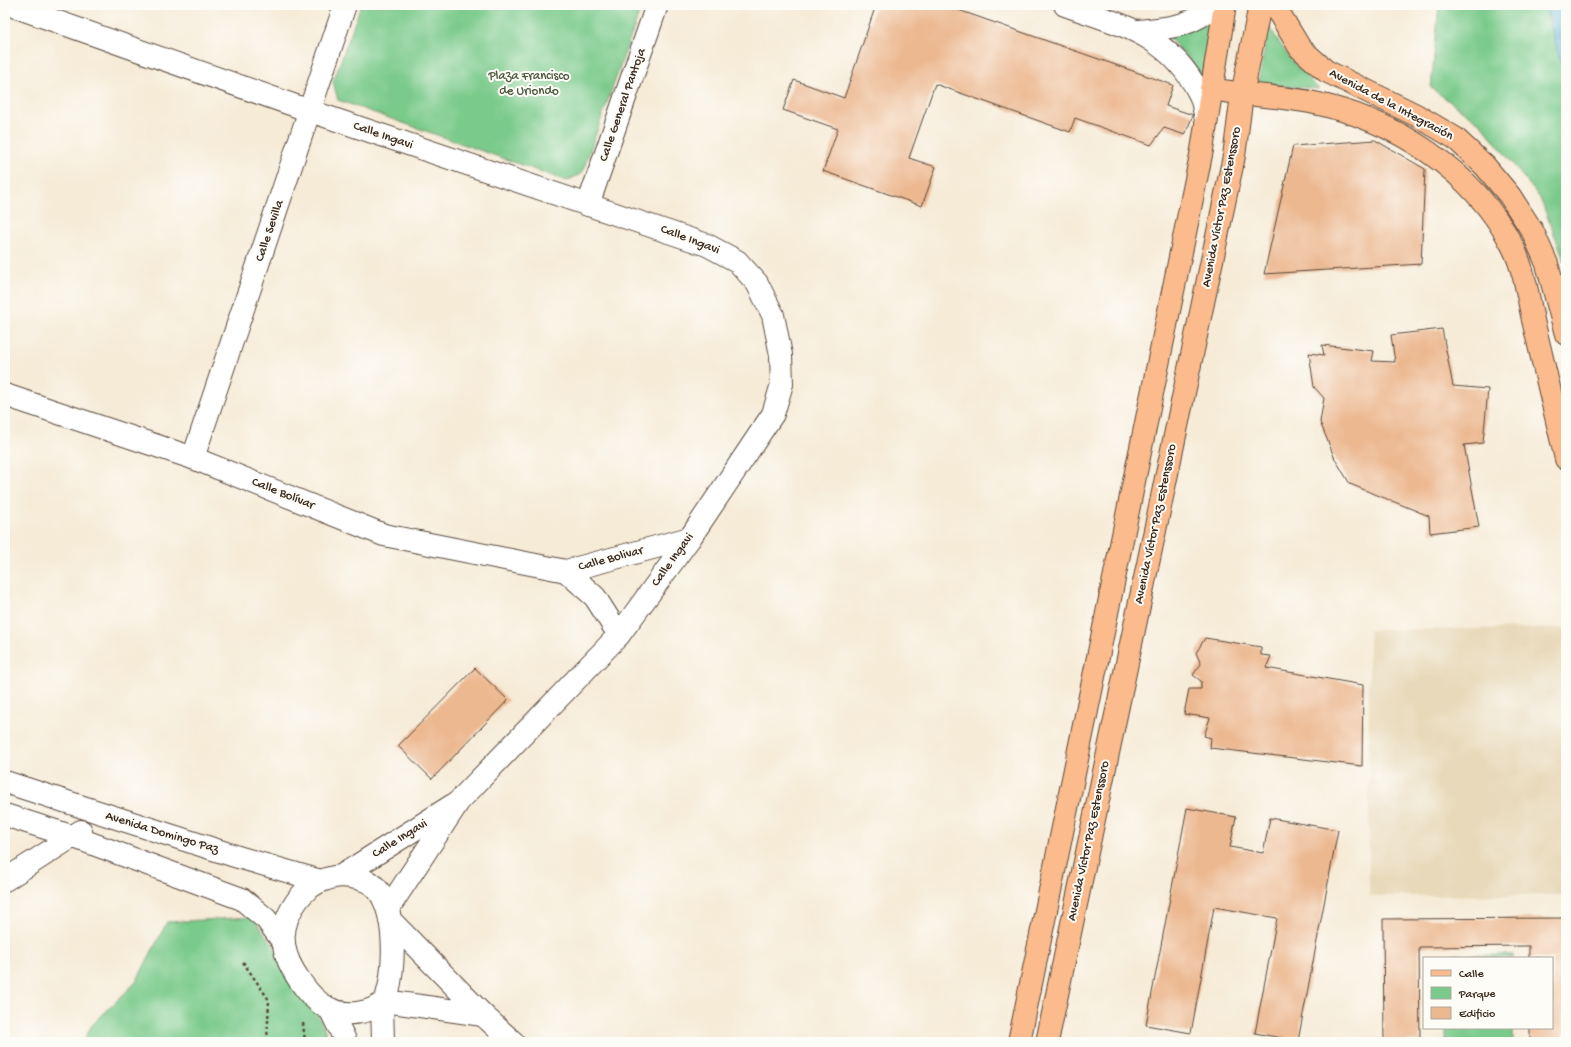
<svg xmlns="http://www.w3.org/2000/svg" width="1571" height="1047" font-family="'Gochi Hand',sans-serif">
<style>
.built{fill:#e8d9ba}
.green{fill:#7aca8b;stroke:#5a7a54}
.water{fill:#57b1d4;stroke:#496e79}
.building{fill:#ecb890}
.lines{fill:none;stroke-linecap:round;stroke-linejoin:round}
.minor-casing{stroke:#57473a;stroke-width:24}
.tertiary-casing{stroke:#57473a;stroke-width:24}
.primary-casing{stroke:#57473a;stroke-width:24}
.path{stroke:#57473a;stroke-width:2.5;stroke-dasharray:3 3;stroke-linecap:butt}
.minor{stroke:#fff;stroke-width:22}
.tertiary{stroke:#fff;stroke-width:22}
.primary{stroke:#fbbb8c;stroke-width:22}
.labels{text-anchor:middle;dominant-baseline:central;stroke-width:4;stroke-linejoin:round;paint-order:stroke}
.park-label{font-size:13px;fill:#4e5a3f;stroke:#fdfcf7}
.street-label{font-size:13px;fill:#3b2a1e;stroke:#fdfcf7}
</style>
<rect width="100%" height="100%" fill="#fdfcf7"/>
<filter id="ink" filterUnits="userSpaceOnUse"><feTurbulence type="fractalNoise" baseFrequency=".025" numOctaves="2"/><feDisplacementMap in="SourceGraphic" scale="8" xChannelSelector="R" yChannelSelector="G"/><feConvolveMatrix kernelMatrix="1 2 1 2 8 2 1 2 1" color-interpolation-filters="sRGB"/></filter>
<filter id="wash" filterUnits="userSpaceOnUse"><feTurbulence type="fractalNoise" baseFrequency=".012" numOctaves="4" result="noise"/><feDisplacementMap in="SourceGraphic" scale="16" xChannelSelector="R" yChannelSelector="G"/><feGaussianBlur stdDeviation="0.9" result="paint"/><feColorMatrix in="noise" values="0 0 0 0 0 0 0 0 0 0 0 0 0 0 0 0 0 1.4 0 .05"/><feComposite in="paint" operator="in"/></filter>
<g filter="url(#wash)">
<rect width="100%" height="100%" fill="#f6ebd7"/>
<polygon class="built" points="1566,628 1566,895 1369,896 1369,630"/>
<g class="green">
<polygon points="361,5 642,5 582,173 567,181 338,100 333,82"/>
<polygon points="1439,5 1545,5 1566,82 1566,264 1540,198 1481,124 1431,88"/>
<polygon points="1214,17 1202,82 1193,63 1169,38"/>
<path d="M1269,25c15,28 27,42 50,64l-61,-5z"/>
<polygon points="253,917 310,997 330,1042 83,1042 92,1025 136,982 167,922"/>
<rect x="1446" y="955" width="67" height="3"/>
<rect x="1446" y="1028" width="67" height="14"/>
</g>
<polygon class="water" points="1545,5 1566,5 1566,82"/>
<g id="blocks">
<g class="building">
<polygon points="876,5 944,5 1173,85 1166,106 1193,115 1185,135 1164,128 1151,145 1075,118 1070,132 935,84 909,158 936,167 922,206 823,171 838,129 783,110 794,80 844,98"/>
<polygon points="1375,140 1425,169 1421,264 1264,274 1293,146"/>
<polygon points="1442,329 1453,386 1488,389 1483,443 1464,445 1479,527 1430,533 1429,516 1350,484 1335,459 1320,422 1324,398 1314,387 1309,353 1324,355 1322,345 1374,351 1372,361 1395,362 1391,335"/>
<polygon points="1205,638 1261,647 1261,655 1271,656 1266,668 1363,685 1362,766 1210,748 1211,738 1204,736 1210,718 1184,714 1189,689 1201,689 1201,681 1193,675 1201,664 1196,653"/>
<polygon points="475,668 508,700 432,779 398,746"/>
<polygon points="1187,808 1236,817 1230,847 1263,853 1270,818 1338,830 1298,1041 1255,1033 1277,918 1214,907 1191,1033 1146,1025"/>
<polygon points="1563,918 1564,1042 1530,1042 1530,1028 1552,1028 1552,958 1529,958 1529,946 1419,947 1420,1042 1384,1042 1383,919"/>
</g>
</g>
</g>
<g filter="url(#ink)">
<use href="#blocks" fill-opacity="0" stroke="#57473a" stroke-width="1"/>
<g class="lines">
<defs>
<g id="minor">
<polyline points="10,5 310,111 707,245 737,261 757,283 773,315 781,355 782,384 773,414 690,538 619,635 459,801 388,909"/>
<polyline points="588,205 657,5"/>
<polyline points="193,458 384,535 566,571 690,538"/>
<polyline points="566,571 595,597 619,635"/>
<polyline points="5,782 238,857 321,881"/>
<polyline points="5,815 74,837 242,899 266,919 284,943"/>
<path d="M341,876c10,1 23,2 32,9 25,20 23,89 12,116 -14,12 -37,16 -55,8 -20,-8 -44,-44 -46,-65 -2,-17 5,-33 15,-46 10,-13 25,-20 42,-22l112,-71"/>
<polyline points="5,880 81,831"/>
<polyline points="390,920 483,1015 513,1042"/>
<polyline points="385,1001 483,1015"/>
<polyline points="382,1004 383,1042"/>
<polyline points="330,1009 346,1042"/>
</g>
<g id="tertiary">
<path d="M1065,5c56,20 104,29 134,88 4,7 5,18 7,26"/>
<path d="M1138,31c30,-3 54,-4 77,-26"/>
<polyline points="5,395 193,458 345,5"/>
</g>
<g id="primary">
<polyline points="1274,5 1300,48 1326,71 1416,115 1455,138 1485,166 1510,196 1533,232 1547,264 1566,334"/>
<path d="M1211,89c33,6 67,7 99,13 84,17 164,68 203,145 11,22 15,49 20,73 11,46 22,92 33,139"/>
<polyline points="1019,1042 1202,150 1225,5"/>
<polyline points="1047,1042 1234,156 1242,95 1260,5"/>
</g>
</defs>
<use href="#minor" class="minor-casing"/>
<use href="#tertiary" class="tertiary-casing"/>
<use href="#primary" class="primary-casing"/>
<g class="path">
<polyline points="243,962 269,1000 267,1042"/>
<polyline points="303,1023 305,1042"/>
</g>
<use href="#minor" class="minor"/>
<use href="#tertiary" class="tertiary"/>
<use href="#primary" class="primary"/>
</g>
</g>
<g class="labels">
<g class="park-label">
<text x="529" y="76">Plaza Francisco<tspan x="529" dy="15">de Uriondo</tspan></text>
</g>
<g class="street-label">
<text transform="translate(623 105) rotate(-71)">Calle General Pantoja</text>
<text transform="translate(1391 105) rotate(28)">Avenida de la Integración</text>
<text transform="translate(383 136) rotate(19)">Calle Ingavi</text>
<text transform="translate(1222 207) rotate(-79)">Avenida Víctor Paz Estenssoro</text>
<text transform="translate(270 231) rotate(-71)">Calle Sevilla</text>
<text transform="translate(690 240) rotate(21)">Calle Ingavi</text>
<text transform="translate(283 494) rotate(22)">Calle Bolívar</text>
<text transform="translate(1156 524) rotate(-78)">Avenida Víctor Paz Estenssoro</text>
<text transform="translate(611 559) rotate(-15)">Calle Bolivar</text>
<text transform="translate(673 560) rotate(-54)">Calle Ingavi</text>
<text transform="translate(162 833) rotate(17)">Avenida Domingo Paz</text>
<text transform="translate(400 839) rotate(-32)">Calle Ingavi</text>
<text transform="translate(1089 841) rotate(-78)">Avenida Víctor Paz Estenssoro</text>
</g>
</g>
<rect width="1571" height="1047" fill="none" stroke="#fdfcf7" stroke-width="20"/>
<rect x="1423" y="957" width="130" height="72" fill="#fdfcf7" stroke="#afa8a0"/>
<rect x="1431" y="970" width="20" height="6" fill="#fbbb8c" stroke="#afa8a0"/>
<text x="1459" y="977" font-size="12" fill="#3b2a1e">Calle</text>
<rect x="1431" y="987" width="20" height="12" fill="#7aca8b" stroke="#afa8a0"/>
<text x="1459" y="997" font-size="12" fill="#3b2a1e">Parque</text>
<rect x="1431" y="1007" width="20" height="12" fill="#ecb890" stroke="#afa8a0"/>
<text x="1459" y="1017" font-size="12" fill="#3b2a1e">Edificio</text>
</svg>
